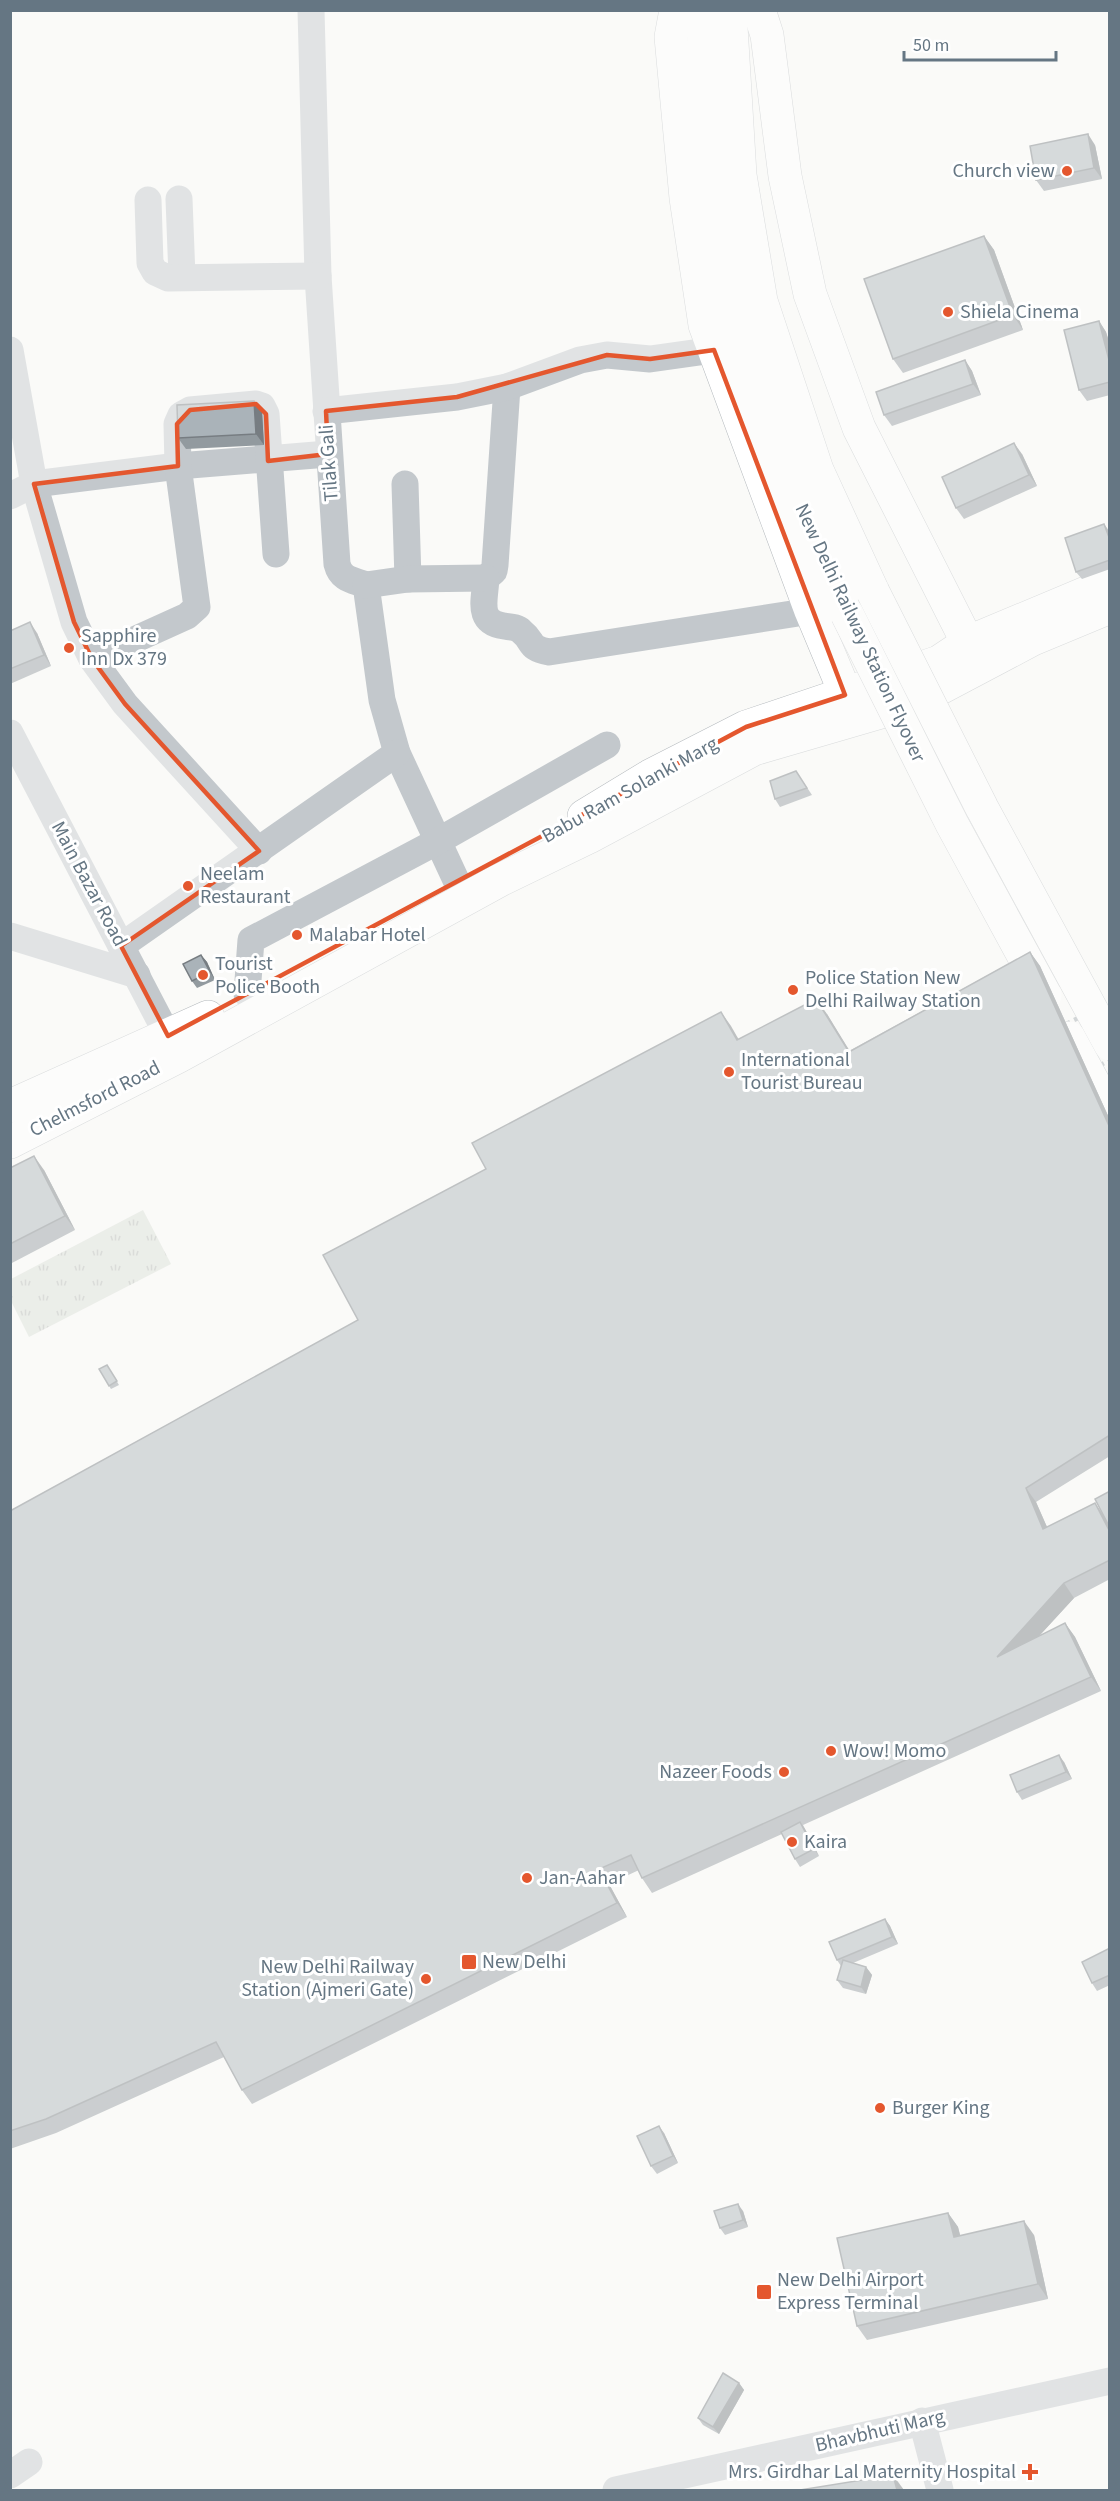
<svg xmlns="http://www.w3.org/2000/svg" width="1120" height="2501" font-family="'Source Sans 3',sans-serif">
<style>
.grass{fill:url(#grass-tufts)}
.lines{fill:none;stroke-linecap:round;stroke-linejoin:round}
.major-casing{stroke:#b5babe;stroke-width:34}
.minor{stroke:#c3c8cc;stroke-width:27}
.major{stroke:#fff;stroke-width:33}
.rail{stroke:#a2aab0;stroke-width:4.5;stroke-dasharray:9 4.5;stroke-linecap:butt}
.major-bridge-casing{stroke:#b5babe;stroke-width:34;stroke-linecap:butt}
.major-bridge{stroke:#fff;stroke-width:33}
.wall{fill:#929a9f}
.shaded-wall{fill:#777d82}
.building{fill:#aab3b9;stroke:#777d82;stroke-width:1.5}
.marked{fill:none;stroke:#e4572e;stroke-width:4.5;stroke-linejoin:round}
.poi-dot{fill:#e4572e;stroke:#fff;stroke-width:2}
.labels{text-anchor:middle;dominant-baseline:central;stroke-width:6;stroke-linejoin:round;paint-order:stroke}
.poi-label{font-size:20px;fill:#657683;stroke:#fff;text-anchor:start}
.street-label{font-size:20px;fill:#657683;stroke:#fff}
</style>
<defs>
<pattern id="grass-tufts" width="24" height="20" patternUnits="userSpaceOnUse" patternTransform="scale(1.5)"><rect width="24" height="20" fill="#dadfd7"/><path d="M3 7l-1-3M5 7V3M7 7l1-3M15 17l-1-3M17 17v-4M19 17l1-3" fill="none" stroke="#b4b9b4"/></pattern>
</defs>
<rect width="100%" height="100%" fill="#fafaf8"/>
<polygon class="grass" points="143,1210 171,1264 29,1337 11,1301 11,1279"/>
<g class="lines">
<defs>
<g id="major">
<polyline points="676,10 671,37 686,198 705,325 811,611 854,714"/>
<path d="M702,10c6,99 10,192 30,289 22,107 72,215 115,315"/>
<polyline points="730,10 740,175 761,301 817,470 873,592"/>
<polyline points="759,10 767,35 785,176 810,294 859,428 978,663"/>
<polyline points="584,816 650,776 746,727 939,662 969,642 1110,583"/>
<polyline points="10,1106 208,1017"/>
<polyline points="10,1142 179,1056 500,880 589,837 754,749 912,703 1033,639 1110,607"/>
</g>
</defs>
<use href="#major" class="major-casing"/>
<g class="minor">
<path d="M311,10l7,266 19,288c4,16 16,16 29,21l16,115 15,53 59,127"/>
<polyline points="179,199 182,277"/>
<polyline points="148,200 150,263 155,272 168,278 318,276"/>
<polyline points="10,350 34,484 74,622 92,659 125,704 259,851"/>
<path d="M507,387l-12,178 -1,6 -8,7c-1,22 -10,44 18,48 6,1 13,1 17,5 14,11 6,17 28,21l262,-41"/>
<polyline points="326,411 457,397 507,387 580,360 607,355 650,359 714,350"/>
<polyline points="405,484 408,579"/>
<polyline points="10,496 34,484 178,466 328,454"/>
<polyline points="366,585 408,579 486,578"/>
<polyline points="92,659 187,616 197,607 178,466 177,424 181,415 190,410 256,404 262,406 266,414 276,554"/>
<polyline points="10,733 168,1036"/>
<polyline points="10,936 137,975"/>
<polyline points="121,946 397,753"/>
<polyline points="247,994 251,940 438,841 607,745"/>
<polyline points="922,2421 940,2490"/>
<polyline points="10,2475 29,2462"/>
<polyline points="616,2490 1110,2381"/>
</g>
<use href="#major" class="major"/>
<g class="rail">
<polyline points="1050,1032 1110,1002"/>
<polyline points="1072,1080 1110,1060"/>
</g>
<defs>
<g id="major-bridge">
<polyline points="873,592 982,808 1110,1044"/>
<polyline points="847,614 952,824 1045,995"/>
<polyline points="1069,1038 1110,1113"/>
</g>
</defs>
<use href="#major-bridge" class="major-bridge-casing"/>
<use href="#major-bridge" class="major-bridge"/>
</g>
<g class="wall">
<polygon points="1095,145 1102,179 1044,191 1036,180"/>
<polygon points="984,236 994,250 1023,330 903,373 893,359"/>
<polygon points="1099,321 1106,332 1110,345 1110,395 1087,401 1079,390"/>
<polygon points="965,360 972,371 981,395 892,426 884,415"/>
<polygon points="262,412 264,445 186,449 178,438"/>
<polygon points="1022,454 1037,486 964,519 956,508"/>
<polygon points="1104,524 1110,532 1110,569 1082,579 1076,572"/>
<polygon points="10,631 37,633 51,666 10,684"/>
<polygon points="796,771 812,795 780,807 775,799"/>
<polygon points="1030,952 1040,966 1110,1120 1110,1456 1036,1502 1047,1527 1102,1513 1110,1491 1110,1579 1074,1598 1039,1636 1065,1623 1075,1637 1101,1691 803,1825 819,1856 800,1867 795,1859 782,1834 652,1893 642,1878 639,1870 609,1884 627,1917 252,2104 242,2090 224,2057 56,2133 10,2149 10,1511 358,1320 486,1169 721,1012 738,1039 827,1014 849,1051"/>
<polygon points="201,955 207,962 215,980 197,988 192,981"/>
<polygon points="10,1168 44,1170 75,1230 10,1264"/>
<polygon points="107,1365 119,1385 111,1389 99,1369"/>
<polygon points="1064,1762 1072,1779 1022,1800 1017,1792"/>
<polygon points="885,1919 890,1926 898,1944 853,1963 866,1967 872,1975 866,1994 843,1988 837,1980 841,1966 837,1960"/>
<polygon points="1110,1948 1110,1985 1097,1991 1092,1983"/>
<polygon points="664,2133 678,2163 657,2174 651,2166"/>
<polygon points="743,2211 748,2227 725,2235 720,2228"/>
<polygon points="948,2213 958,2227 960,2235 1034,2235 1048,2299 867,2340 857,2326"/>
<polygon points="739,2383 744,2390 719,2434 703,2425 698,2418"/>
</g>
<g class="shaded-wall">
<polygon points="1088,134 1095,145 1102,179 1094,168"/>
<polygon points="984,236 994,250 1023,330 1013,315"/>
<polygon points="1099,321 1106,332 1110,345 1110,364"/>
<polygon points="965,360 972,371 981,395 973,384"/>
<polygon points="254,401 262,412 264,445 256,434"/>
<polygon points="1014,443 1022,454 1037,486 1029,475"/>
<polygon points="1104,524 1109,532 1110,540"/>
<polygon points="30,622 37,633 51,666 44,655"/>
<polygon points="1030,952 1040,966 1110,1120 1110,1128"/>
<polygon points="201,955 207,962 215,980 210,972"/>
<polygon points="816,999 827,1014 859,1066 849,1052"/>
<polygon points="721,1012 731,1026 747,1054 737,1040"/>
<polygon points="34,1156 44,1170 75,1230 65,1216"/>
<polygon points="1026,1488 1036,1502 1054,1543 1043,1529"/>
<polygon points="1095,1503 1105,1517 1110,1526 1110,1532"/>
<polygon points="1064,1583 1074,1598 1007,1671 997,1657"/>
<polygon points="1065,1623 1075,1637 1101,1691 1091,1677"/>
<polygon points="1059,1755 1064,1762 1072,1779 1066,1772"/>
<polygon points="800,1822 805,1829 819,1856 814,1849"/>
<polygon points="599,1869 609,1884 627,1917 617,1903"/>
<polygon points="885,1919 890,1926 898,1944 892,1937"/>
<polygon points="866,1967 872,1975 866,1994 861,1987"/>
<polygon points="659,2126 664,2133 678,2163 673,2156"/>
<polygon points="738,2204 743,2211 748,2227 743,2220"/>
<polygon points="948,2213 958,2227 964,2251 954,2237"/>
<polygon points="1024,2221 1034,2235 1048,2299 1038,2284"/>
<polygon points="739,2383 744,2390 719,2434 713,2427"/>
<polygon points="893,2475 904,2490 897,2490"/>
</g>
<g class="building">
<polygon points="1088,134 1094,168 1036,180 1030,146"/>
<polygon points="984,236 1013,315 893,359 864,279"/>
<polygon points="1099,321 1110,364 1110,382 1079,390 1064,330"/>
<polygon points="965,360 973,384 884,415 876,392"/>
<polygon points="254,401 256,434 178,438 177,405"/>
<polygon points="1014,443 1029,475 956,508 942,477"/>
<polygon points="1104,524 1110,540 1110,560 1076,572 1065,538"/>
<polygon points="30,622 44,655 10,669 10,631"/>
<polygon points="796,771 807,788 775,799 770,781"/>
<polygon points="1030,952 1110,1128 1110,1435 1026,1488 1043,1529 1095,1503 1110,1532 1110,1560 1064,1583 997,1657 1065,1623 1091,1677 642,1878 631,1855 599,1869 617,1903 242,2090 216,2042 46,2119 10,2131 10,1511 358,1320 323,1255 486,1169 472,1143 721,1012 737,1040 816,999 849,1052"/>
<polygon points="201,955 210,972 192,981 183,964"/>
<polygon points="34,1156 65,1216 10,1244 10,1168"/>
<polygon points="107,1365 117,1381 109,1386 99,1369"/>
<polygon points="1110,1491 1110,1528 1095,1499"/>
<polygon points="1059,1755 1066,1772 1017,1792 1010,1775"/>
<polygon points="800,1822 814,1849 795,1859 781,1832"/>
<polygon points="885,1919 892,1937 837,1960 829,1942"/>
<polygon points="1110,1948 1110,1975 1092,1983 1082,1962"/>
<polygon points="843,1960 866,1967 861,1987 837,1980"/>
<polygon points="659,2126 673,2156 651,2166 637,2136"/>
<polygon points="738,2204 743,2220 720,2228 714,2211"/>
<polygon points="948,2213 954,2237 1024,2221 1038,2284 857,2326 837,2238"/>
<polygon points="723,2373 739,2383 713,2427 698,2418"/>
<polygon points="893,2475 897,2490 800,2490"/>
</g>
<path d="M0 0H1120V2501H0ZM714,350l131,345 -99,32 -578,309 -47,-90 138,-95 -134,-147 -33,-45 -18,-37 -40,-138 144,-18 -1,-42 13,-14 66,-6 10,10 2,47 60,-7 -2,-43 131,-14 150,-42 43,4z" fill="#fafaf8" fill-opacity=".55" fill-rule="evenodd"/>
<path class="marked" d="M714,350l131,345 -99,32 -578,309 -47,-90 138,-95 -134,-147 -33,-45 -18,-37 -40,-138 144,-18 -1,-42 13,-14 66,-6 10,10 2,47 60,-7 -2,-43 131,-14 150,-42 43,4z"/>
<g class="poi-dot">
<circle cx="1067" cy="171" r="6"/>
<circle cx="948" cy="312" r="6"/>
<circle cx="69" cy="648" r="6"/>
<circle cx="188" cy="886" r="6"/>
<circle cx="297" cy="935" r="6"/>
<circle cx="203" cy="975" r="6"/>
<circle cx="793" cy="990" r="6"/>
<circle cx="729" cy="1072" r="6"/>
<circle cx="831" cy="1751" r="6"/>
<circle cx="784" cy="1772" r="6"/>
<circle cx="792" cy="1842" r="6"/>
<circle cx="527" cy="1878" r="6"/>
<rect x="461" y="1954" width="16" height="16" rx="3"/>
<circle cx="426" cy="1979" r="6"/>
<circle cx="880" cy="2108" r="6"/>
<rect x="756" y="2284" width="16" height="16" rx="3"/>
<path d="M1027 2463h6v6h6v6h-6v6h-6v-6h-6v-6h6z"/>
</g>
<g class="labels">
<g class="poi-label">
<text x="1055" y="171" text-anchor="end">Church view</text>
<text x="960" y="312">Shiela Cinema</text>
<text x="81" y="636">Sapphire<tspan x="81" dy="23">Inn Dx 379</tspan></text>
<text x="200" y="874">Neelam<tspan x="200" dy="23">Restaurant</tspan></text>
<text x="309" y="935">Malabar Hotel</text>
<text x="215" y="964">Tourist<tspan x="215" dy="23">Police Booth</tspan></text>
<text x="805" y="978">Police Station New<tspan x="805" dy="23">Delhi Railway Station</tspan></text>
<text x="741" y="1060">International<tspan x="741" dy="23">Tourist Bureau</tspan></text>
<text x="843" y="1751">Wow! Momo</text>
<text x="772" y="1772" text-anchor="end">Nazeer Foods</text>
<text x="804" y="1842">Kaira</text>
<text x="539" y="1878">Jan-Aahar</text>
<text x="482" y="1962">New Delhi</text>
<text x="414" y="1967" text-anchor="end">New Delhi Railway<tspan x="414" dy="23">Station (Ajmeri Gate)</tspan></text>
<text x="892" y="2108">Burger King</text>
<text x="777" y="2280">New Delhi Airport<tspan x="777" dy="23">Express Terminal</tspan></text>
<text x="1016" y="2472" text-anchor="end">Mrs. Girdhar Lal Maternity Hospital</text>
</g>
<g class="street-label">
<text transform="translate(329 463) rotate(-94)">Tilak Gali</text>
<text transform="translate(860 633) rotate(65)">New Delhi Railway Station Flyover</text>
<text transform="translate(630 790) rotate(-29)">Babu Ram Solanki Marg</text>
<text transform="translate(89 884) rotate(62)">Main Bazar Road</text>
<text transform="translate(95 1099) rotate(-27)">Chelmsford Road</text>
<text transform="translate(880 2431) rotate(-13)">Bhavbhuti Marg</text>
</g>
</g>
<rect width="1120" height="2501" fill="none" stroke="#657683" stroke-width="24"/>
<path d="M904 51v9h152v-9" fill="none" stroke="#657683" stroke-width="3"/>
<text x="913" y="51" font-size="18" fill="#657683" stroke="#ffffff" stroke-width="4.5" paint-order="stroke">50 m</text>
</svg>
